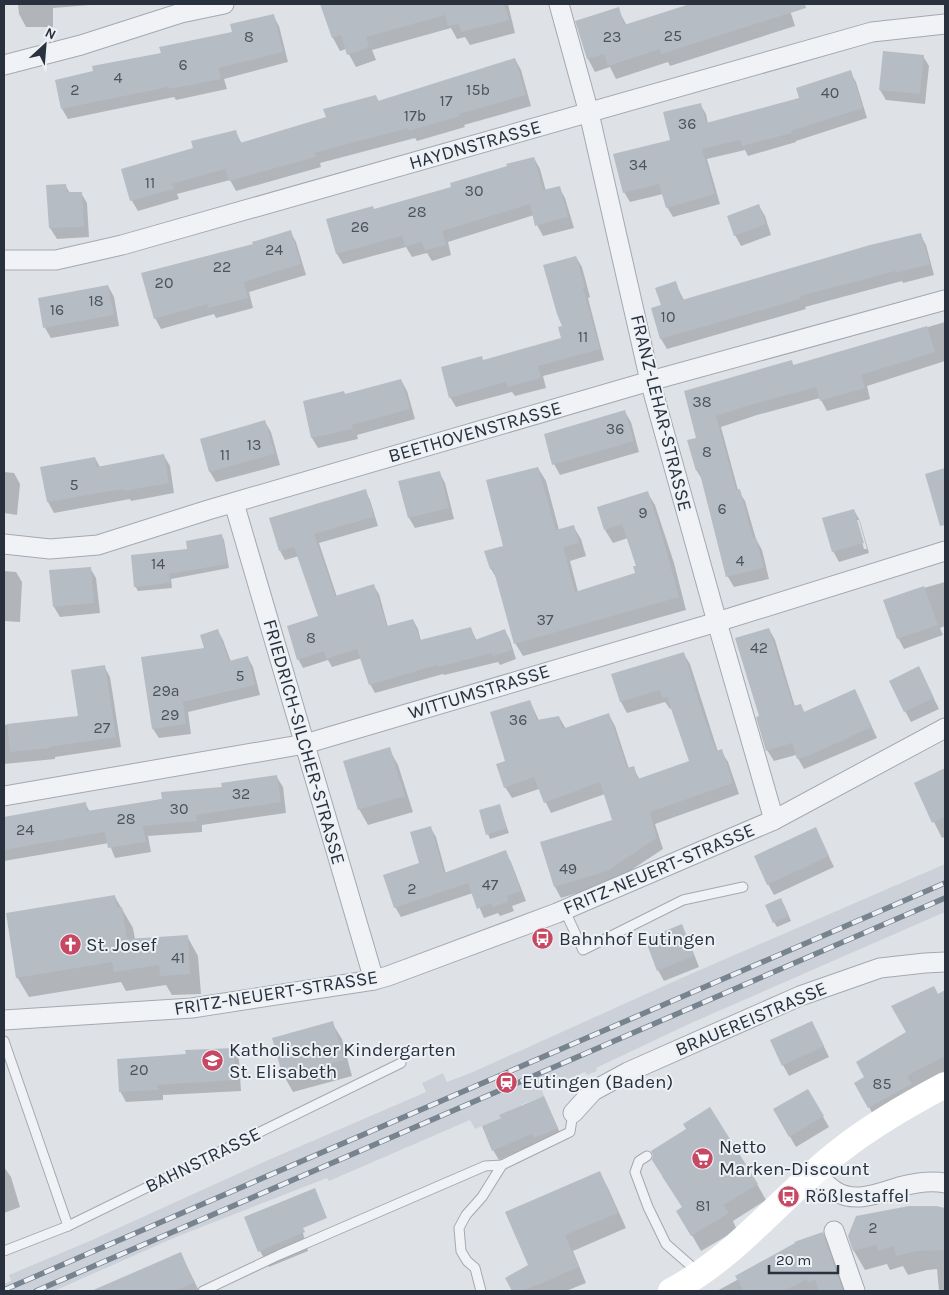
<svg xmlns="http://www.w3.org/2000/svg" width="949" height="1295" font-family="Karla,sans-serif">
<style>
.built{fill:#ccd1d9}
.shadow{fill:#0003;fill-rule:evenodd}
.building{fill:#b5bcc3}
.lines{fill:none;stroke-linecap:round;stroke-linejoin:round}
.lane-casing{stroke:#a4a9b1;stroke-width:11}
.street-casing{stroke:#a4a9b1;stroke-width:21}
.lane{stroke:#f0f2f5;stroke-width:9}
.street{stroke:#f0f2f5;stroke-width:19}
.secondary{stroke:#fff;stroke-width:26}
.rail-casing{stroke:#788390;stroke-width:5.5}
.rail{stroke:#edf1f5;stroke-width:4;stroke-dasharray:11;stroke-linecap:butt}
.labels{text-anchor:middle;dominant-baseline:central;stroke-width:4;stroke-linejoin:round;paint-order:stroke}
.number-label{font-size:16px;fill:#4b545e}
.street-label{font-size:19px;fill:#28313d;stroke:#edf1f5}
.poi-label{font-size:19px;fill:#28313d;stroke:#edf1f5;text-anchor:start}
</style>
<rect width="100%" height="100%" fill="#dee2e7"/>
<polygon class="built" points="945,864 945,912 689,1024 596,1068 597,1071 587,1075 585,1072 542,1090 544,1096 521,1105 522,1109 475,1129 470,1120 329,1181 327,1178 176,1237 54,1291 4,1291 4,1284 11,1281 9,1275 92,1240 266,1161 426,1092 422,1083 443,1073 447,1082 473,1072 686,976"/>
<g class="shadow">
<polygon points="18,4 102,4 53,8 53,27 26,27 19,14"/>
<polygon points="330,4 508,4 515,33 470,45 465,37 457,39 451,28 372,50 376,60 356,67 346,49 340,51 333,38 322,6"/>
<polygon points="697,4 788,4 795,26 670,66 668,62 616,79 610,67 595,72 588,59 577,22 618,9 627,26"/>
<polygon points="273,15 279,26 288,62 224,79 227,89 176,100 174,97 68,119 62,109 162,54 234,33"/>
<polygon points="923,56 929,66 925,104 886,100 880,90"/>
<polygon points="515,59 521,70 531,106 464,125 465,127 417,141 415,138 320,163 321,167 236,191 230,180 177,194 179,199 138,211 132,201 123,170 195,149 235,131 242,144 327,118 376,96 379,102"/>
<polygon points="850,72 856,82 867,118 796,141 796,142 748,156 745,150 707,159 720,204 673,217 667,207 663,194 630,202 624,192 671,141 700,104 706,114 708,124 801,99"/>
<polygon points="534,158 540,169 546,191 559,187 565,198 574,228 543,236 537,225 534,215 448,242 451,255 432,261 427,253 412,257 406,247 343,264 337,254 327,220 374,210 453,188"/>
<polygon points="65,185 70,193 81,193 87,203 89,237 57,239 50,228 48,186"/>
<polygon points="759,206 765,216 771,235 741,246 735,235"/>
<polygon points="290,231 296,242 306,275 249,292 253,308 216,318 214,314 161,329 155,318 254,244"/>
<polygon points="920,234 926,245 934,275 903,283 902,281 805,307 806,309 667,349 661,339 653,309 662,306 675,283 684,300"/>
<polygon points="576,257 582,267 590,297 588,298 604,360 543,376 546,388 515,396 512,392 456,407 450,397 483,361 563,339"/>
<polygon points="108,286 114,297 119,326 51,338 45,328"/>
<polygon points="945,322 945,361 867,386 870,399 827,411 820,398 757,415 721,427 738,490 745,501 756,539 762,550 769,579 734,587 728,577 703,481 697,471 689,441 698,438 685,392 791,361 794,366 854,349"/>
<polygon points="401,380 407,391 415,419 357,435 358,439 318,448 312,438 304,402 345,395"/>
<polygon points="625,412 631,422 639,452 560,475 554,464"/>
<polygon points="265,422 271,432 280,465 216,482 210,472 201,439"/>
<polygon points="164,456 170,466 174,493 131,501 130,499 54,513 48,502 42,468 95,458 100,467"/>
<polygon points="538,468 546,481 559,530 573,526 581,539 586,556 570,561 578,592 636,574 638,566 628,538 613,543 605,530 647,492 655,505 674,563 686,610 523,656 515,643 497,579 491,569 486,552 504,547"/>
<polygon points="945,470 945,523 943,524 927,475"/>
<polygon points="4,472 14,473 20,484 17,515 4,513"/>
<polygon points="439,472 445,483 454,519 415,528 409,518"/>
<polygon points="365,491 370,500 378,526 319,543 337,597 373,585 379,594 388,627 413,620 418,629 421,641 471,629 477,641 505,631 510,640 516,659 500,665 498,662 444,675 443,674 375,693 370,684 362,658 332,667 328,660 303,668 298,659 319,617 299,556 285,560 280,551"/>
<path d="M854,510l6,11 9,32 -30,9 -6,-11zM856,520h3l8,29h-3z"/>
<polygon points="221,535 224,540 229,568 171,579 172,588 138,591 135,586 189,550"/>
<polygon points="90,568 96,578 100,613 60,617 54,607"/>
<polygon points="4,571 16,572 22,582 20,622 4,621"/>
<polygon points="945,582 945,626 940,628 943,635 904,649 898,638 924,588"/>
<polygon points="769,629 775,640 795,707 801,706 805,713 855,690 877,738 804,769 796,755 774,761 767,750 761,717"/>
<polygon points="218,631 223,640 231,662 248,658 253,667 260,695 188,712 191,734 159,738 153,729"/>
<polygon points="683,653 690,664 718,752 721,751 728,762 739,794 655,824 663,849 613,882 561,898 555,887 614,820 605,794 551,813 539,789 512,798 505,787 506,762 530,701 539,721 559,717 566,729 609,715 615,726 629,769 633,768 640,780 691,761 672,708 670,709 665,702 627,713 621,702 612,675"/>
<polygon points="104,666 110,677 121,747 55,757 55,759 4,764 4,725 79,717"/>
<polygon points="919,668 939,709 911,722 905,711"/>
<polygon points="389,749 398,765 413,812 368,825 359,809"/>
<polygon points="945,769 945,837 942,838 915,784"/>
<polygon points="276,776 283,787 286,813 202,825 202,832 148,836 151,852 115,858 109,843 4,861 4,818 85,803 90,812 223,788"/>
<polygon points="499,806 509,833 490,839 488,834"/>
<polygon points="430,827 436,837 446,874 505,852 511,862 526,901 512,906 514,911 500,916 498,913 484,918 473,893 401,917 395,907 420,864"/>
<polygon points="821,840 834,867 774,895 768,884"/>
<polygon points="115,897 133,928 135,939 187,936 198,956 201,994 172,995 166,985 126,991 121,982 29,997 17,977"/>
<polygon points="784,905 791,921 777,927 774,922"/>
<polygon points="681,926 687,936 699,967 664,981 658,970"/>
<polygon points="945,991 945,1072 876,1120 856,1083 866,1077 908,1033 938,995"/>
<polygon points="812,1022 829,1057 789,1076 783,1065"/>
<polygon points="332,1023 342,1039 352,1076 293,1092 284,1076"/>
<polygon points="233,1049 239,1060 241,1091 163,1095 163,1100 126,1102 120,1091 187,1056"/>
<polygon points="808,1091 829,1127 796,1147 774,1109"/>
<polygon points="543,1097 563,1139 539,1143 499,1160 493,1150"/>
<polygon points="687,1130 757,1184 766,1200 733,1221 737,1230 701,1251 678,1211 683,1208 662,1176"/>
<polygon points="4,1167 11,1177 20,1207 4,1213"/>
<polygon points="599,1172 608,1188 626,1228 573,1251 586,1283 566,1291 514,1291 507,1278 530,1266"/>
<polygon points="937,1207 945,1209 945,1291 939,1291 937,1269 927,1270 908,1275 903,1266 890,1270 887,1264 865,1270 854,1251 849,1236"/>
<polygon points="298,1216 308,1251 269,1267 260,1251"/>
<polygon points="823,1233 829,1244 845,1291 815,1291 814,1290 811,1291 717,1291"/>
<polygon points="181,1254 199,1291 94,1291"/>
</g>
<g class="building">
<polygon points="320,4 504,4 509,20 461,32 459,24 448,26 445,15 366,37 369,47 347,55 341,35 332,38"/>
<polygon points="690,4 805,4 806,8 661,54 660,49 608,66 604,54 587,59 575,21 619,7 624,25"/>
<polygon points="274,14 283,52 219,68 221,79 169,89 168,87 61,109 55,80 93,71 92,66 161,53 159,47 232,32 230,24"/>
<polygon points="883,51 924,55 920,94 879,90"/>
<polygon points="515,58 526,95 459,114 460,116 409,131 408,128 314,153 316,157 229,181 225,169 172,184 174,189 130,201 121,169 193,148 191,141 236,130 240,143 326,117 323,109 376,95 378,101"/>
<polygon points="851,70 863,108 791,131 792,133 742,146 740,140 702,149 715,194 666,208 659,184 623,193 613,154 670,140 663,112 701,103 706,123 799,98 796,88"/>
<polygon points="534,157 543,190 560,186 568,217 535,226 530,204 442,231 446,245 425,251 422,242 405,247 402,236 336,254 326,219 373,206 374,209 451,187 450,183 507,166 506,164"/>
<polygon points="66,184 67,192 82,192 84,227 49,228 46,185"/>
<polygon points="759,204 766,224 734,236 727,216"/>
<polygon points="291,230 301,264 244,282 248,298 208,308 207,304 154,319 141,273 253,244 252,242"/>
<polygon points="921,233 930,264 896,273 896,271 800,296 801,299 660,339 651,308 661,305 655,288 676,281 682,300 870,245"/>
<polygon points="576,256 585,287 583,288 600,349 538,366 541,378 508,387 506,382 449,398 441,367 482,356 483,360 561,338 558,327 562,326 557,314 543,265"/>
<polygon points="108,285 114,315 43,328 38,298"/>
<polygon points="927,326 935,352 861,375 865,388 820,401 816,387 750,405 716,416 736,490 740,489 753,538 756,538 764,568 726,577 699,470 696,471 687,440 696,438 684,391 792,360 793,365"/>
<polygon points="401,379 410,409 352,425 353,429 311,438 303,401 344,391 345,394"/>
<polygon points="625,410 634,441 552,465 544,434"/>
<polygon points="265,420 275,454 209,472 200,439"/>
<polygon points="164,454 169,483 124,491 123,489 47,502 40,467 95,457 97,467"/>
<polygon points="538,467 556,530 574,525 579,543 563,547 575,592 635,573 633,566 636,566 622,524 604,530 597,507 648,491 666,549 679,597 514,644 493,568 490,569 484,551 503,546 486,480"/>
<polygon points="945,468 945,525 940,526 925,474"/>
<polygon points="440,471 449,508 408,518 398,481"/>
<polygon points="366,489 374,517 314,534 335,596 374,584 387,626 413,619 420,640 471,627 475,640 505,629 512,650 493,656 492,653 438,667 437,665 369,685 357,649 326,659 324,651 297,660 287,626 318,616 294,547 279,551 269,518"/>
<polygon points="854,509 864,543 832,552 822,518"/>
<polygon points="222,534 227,564 169,574 170,583 134,587 131,555 187,549 186,541"/>
<polygon points="91,567 94,603 53,607 49,570"/>
<polygon points="924,586 938,625 897,639 883,600"/>
<polygon points="769,628 793,706 801,704 804,712 855,689 872,727 808,756 797,759 792,743 766,751 756,717 759,716 735,638"/>
<polygon points="218,629 229,661 248,656 255,685 183,702 186,724 152,729 141,657 204,648 200,635"/>
<polygon points="684,652 700,705 716,751 722,749 733,783 650,812 657,838 607,871 554,887 540,842 612,820 600,782 544,803 534,777 504,788 496,764 505,761 490,712 530,700 537,720 559,716 562,729 609,713 627,768 634,766 638,779 689,761 667,697 662,698 660,690 620,702 611,674"/>
<polygon points="105,665 116,737 49,747 50,748 10,752 7,724 78,716 71,670"/>
<polygon points="919,666 934,698 904,712 889,681"/>
<polygon points="390,747 405,796 358,810 343,761"/>
<polygon points="945,768 945,817 932,823 914,783"/>
<polygon points="277,775 281,802 196,815 197,821 143,826 146,842 108,848 105,832 4,850 4,817 86,802 87,811 162,799 161,792 222,787 221,783"/>
<polygon points="500,804 507,828 486,835 479,810"/>
<polygon points="431,826 444,873 506,850 521,891 507,896 509,901 493,907 491,903 477,909 468,883 394,908 383,875 419,863 410,832"/>
<polygon points="816,827 829,856 767,885 754,856"/>
<polygon points="115,895 117,908 122,907 127,939 188,935 190,974 160,976 159,965 114,972 112,962 16,978 6,913"/>
<polygon points="781,898 789,916 773,923 765,905"/>
<polygon points="682,924 694,956 657,971 645,939"/>
<polygon points="934,986 938,994 945,990 945,1056 907,1076 912,1084 868,1108 854,1083 864,1077 856,1062 906,1032 891,1006"/>
<polygon points="333,1021 344,1060 283,1077 272,1038"/>
<polygon points="812,1021 824,1046 782,1066 770,1040"/>
<polygon points="234,1048 236,1080 157,1085 158,1090 119,1092 117,1059 186,1054 185,1050"/>
<polygon points="808,1089 824,1116 789,1137 773,1109"/>
<polygon points="544,1096 558,1128 534,1138 532,1134 492,1151 482,1126 501,1118 499,1115"/>
<polygon points="710,1107 758,1184 724,1205 729,1213 691,1236 676,1211 682,1207 652,1160 653,1155 651,1151 686,1129 683,1124"/>
<polygon points="600,1171 618,1213 565,1235 579,1267 523,1291 512,1291 505,1278 528,1265 505,1212"/>
<polygon points="315,1188 327,1218 303,1228 305,1232 258,1252 244,1217"/>
<polygon points="909,1206 937,1206 945,1208 945,1250 916,1251 896,1256 894,1246 878,1251 876,1245 853,1251 848,1236 856,1216"/>
<polygon points="823,1232 843,1291 819,1291 815,1280 808,1283 807,1279 784,1291 744,1291 735,1276 795,1243 794,1242"/>
<polygon points="181,1252 194,1283 175,1291 91,1291"/>
</g>
<g class="lines">
<defs>
<g id="lane">
<polyline points="564,909 583,950 683,900 743,887"/>
<polyline points="4,1041 68,1226"/>
<polyline points="647,1156 639,1161 635,1172 648,1207 666,1244 699,1273"/>
<polyline points="4,1251 68,1226 401,1063"/>
<polyline points="203,1291 279,1255 485,1166 502,1165 570,1132 573,1113"/>
<polyline points="481,1291 475,1268 467,1261 461,1251 459,1228 466,1215 482,1197 502,1165"/>
</g>
<g id="street">
<polyline points="559,4 589,113 650,381 717,622 774,820"/>
<polyline points="4,65 81,45 181,13 224,4"/>
<polyline points="4,260 56,260 122,245 872,32 945,24"/>
<polyline points="234,503 374,980"/>
<polyline points="4,544 50,549 98,545 208,510 650,381 945,300"/>
<polyline points="4,796 305,744 717,622 945,551"/>
<polyline points="4,1020 192,1008 374,980 388,976 557,913 774,820 945,728"/>
<polyline points="573,1113 593,1091 628,1072 800,996 880,968 925,963 945,962"/>
<path d="M814,1173c7,6 13,13 21,18 20,13 44,2 64,-4 15,-4 31,-7 46,-4"/>
<polyline points="834,1231 855,1291"/>
</g>
</defs>
<use href="#lane" class="lane-casing"/>
<use href="#street" class="street-casing"/>
<use href="#lane" class="lane"/>
<use href="#street" class="street"/>
<path class="secondary" d="M671,1291c67,-35 112,-97 171,-142 32,-25 67,-45 103,-64"/>
<defs>
<g id="rail">
<polyline points="4,1290 945,883"/>
<polyline points="36,1291 945,898"/>
</g>
</defs>
<use href="#rail" class="rail-casing"/>
<use href="#rail" class="rail"/>
</g>
<defs>
<symbol id="bus-disc" viewBox="-11 -11 22 22"><circle r="9.5" fill="#c74863" stroke="#edf1f5"/><path d="M-5-6H5V4H4V6H2V4H-2V6H-4V4H-5ZM-3.5-4V0h7V-4ZM-3.5 1.2v1.5H-2V1.2ZM2 1.2v1.5H3.5V1.2Z" fill="#fff"/></symbol>
<symbol id="church-disc" viewBox="-11 -11 22 22"><circle r="9.5" fill="#c74863" stroke="#edf1f5"/><path d="M-1.2-6h2.4v3.5h3.3v2.4h-3.3V6h-2.4V-.1h-3.3v-2.4h3.3Z" fill="#fff"/></symbol>
<symbol id="school-disc" viewBox="-11 -11 22 22"><circle r="9.5" fill="#c74863" stroke="#edf1f5"/><path d="M0-5L7-2L0 1L-7-2ZM-4 1L0 2.5L4 1V4Q0 6-4 4Z" fill="#fff"/></symbol>
<symbol id="station-disc" viewBox="-11 -11 22 22"><circle r="9.5" fill="#c74863" stroke="#edf1f5"/><path d="M-3-6H3Q5-6 5-4V2Q5 4 3 4L4.5 6H3L1.5 4h-3L-3 6H-4.5L-3 4Q-5 4-5 2V-4Q-5-6-3-6ZM-3.5-4v3h7v-3ZM-3.5 1v1.5H-2V1ZM2 1v1.5H3.5V1Z" fill="#fff"/></symbol>
<symbol id="supermarket-disc" viewBox="-11 -11 22 22"><circle r="9.5" fill="#c74863" stroke="#edf1f5"/><path d="M-6-5.5h2.5l.6 2H6L4.5 2H-2.5L-4.4-4H-6ZM-1.5 3.2a1.3 1.3 0 1 0 .1 0ZM3 3.2a1.3 1.3 0 1 0 .1 0Z" fill="#fff"/></symbol>
</defs>
<g fill-rule="evenodd">
<use href="#bus-disc" x="530" y="926" width="25" height="25"/>
<use href="#church-disc" x="58" y="932" width="25" height="25"/>
<use href="#school-disc" x="200" y="1048" width="25" height="25"/>
<use href="#station-disc" x="494" y="1070" width="25" height="25"/>
<use href="#supermarket-disc" x="690" y="1146" width="25" height="25"/>
<use href="#bus-disc" x="776" y="1184" width="25" height="25"/>
</g>
<g class="labels">
<g class="number-label">
<text x="673" y="35">25</text>
<text x="249" y="36">8</text>
<text x="612" y="36">23</text>
<text x="183" y="64">6</text>
<text x="118" y="77">4</text>
<text x="75" y="89">2</text>
<text x="478" y="89">15b</text>
<text x="830" y="92">40</text>
<text x="446" y="100">17</text>
<text x="415" y="115">17b</text>
<text x="687" y="123">36</text>
<text x="638" y="164">34</text>
<text x="150" y="182">11</text>
<text x="474" y="190">30</text>
<text x="417" y="211">28</text>
<text x="360" y="226">26</text>
<text x="274" y="249">24</text>
<text x="222" y="266">22</text>
<text x="164" y="282">20</text>
<text x="96" y="300">18</text>
<text x="57" y="309">16</text>
<text x="668" y="316">10</text>
<text x="583" y="336">11</text>
<text x="702" y="401">38</text>
<text x="615" y="428">36</text>
<text x="254" y="444">13</text>
<text x="707" y="451">8</text>
<text x="225" y="454">11</text>
<text x="74" y="484">5</text>
<text x="722" y="508">6</text>
<text x="643" y="512">9</text>
<text x="740" y="560">4</text>
<text x="158" y="563">14</text>
<text x="545" y="619">37</text>
<text x="311" y="637">8</text>
<text x="759" y="647">42</text>
<text x="240" y="675">5</text>
<text x="166" y="690">29a</text>
<text x="170" y="714">29</text>
<text x="518" y="719">36</text>
<text x="102" y="727">27</text>
<text x="241" y="793">32</text>
<text x="179" y="808">30</text>
<text x="126" y="818">28</text>
<text x="25" y="829">24</text>
<text x="568" y="868">49</text>
<text x="490" y="884">47</text>
<text x="412" y="888">2</text>
<text x="178" y="957">41</text>
<text x="139" y="1069">20</text>
<text x="882" y="1083">85</text>
<text x="703" y="1205">81</text>
<text x="873" y="1227">2</text>
</g>
<g class="street-label">
<text transform="translate(475 145) rotate(-16)">HAYDNSTRASSE</text>
<text transform="translate(661 413) rotate(76)">FRANZ-LEHAR-STRASSE</text>
<text transform="translate(475 432) rotate(-16)">BEETHOVENSTRASSE</text>
<text transform="translate(479 692) rotate(-17)">WITTUMSTRASSE</text>
<text transform="translate(304 742) rotate(74)">FRIEDRICH-SILCHER-STRASSE</text>
<text transform="translate(659 869) rotate(-23)">FRITZ-NEUERT-STRASSE</text>
<text transform="translate(276 993) rotate(-9)">FRITZ-NEUERT-STRASSE</text>
<text transform="translate(751 1019) rotate(-23)">BRAUEREISTRASSE</text>
<text transform="translate(203 1160) rotate(-26)">BAHNSTRASSE</text>
</g>
<g class="poi-label">
<text x="559" y="939">Bahnhof Eutingen</text>
<text x="86" y="945">St. Josef</text>
<text x="229" y="1050">Katholischer Kindergarten<tspan x="229" dy="22">St. Elisabeth</tspan></text>
<text x="522" y="1082">Eutingen (Baden)</text>
<text x="719" y="1147">Netto<tspan x="719" dy="22">Marken-Discount</tspan></text>
<text x="805" y="1196">Rößlestaffel</text>
</g>
</g>
<rect width="949" height="1295" fill="none" stroke="#28313d" stroke-width="10"/>
<g transform="translate(45 45) rotate(26)" stroke="#edf1f5" stroke-width="4" paint-order="stroke">
<path d="M0-4L9 19L0 12L-9 19Z" fill="#28313d"/>
<text y="-8" font-size="14" font-weight="bold" text-anchor="middle" fill="#28313d">N</text>
</g>
<path d="M769 1265v8h69v-8" fill="none" stroke="#28313d" stroke-width="2.5"/>
<text x="776" y="1265" font-size="15" fill="#28313d" stroke="#edf1f5" stroke-width="4" paint-order="stroke">20 m</text>
</svg>
